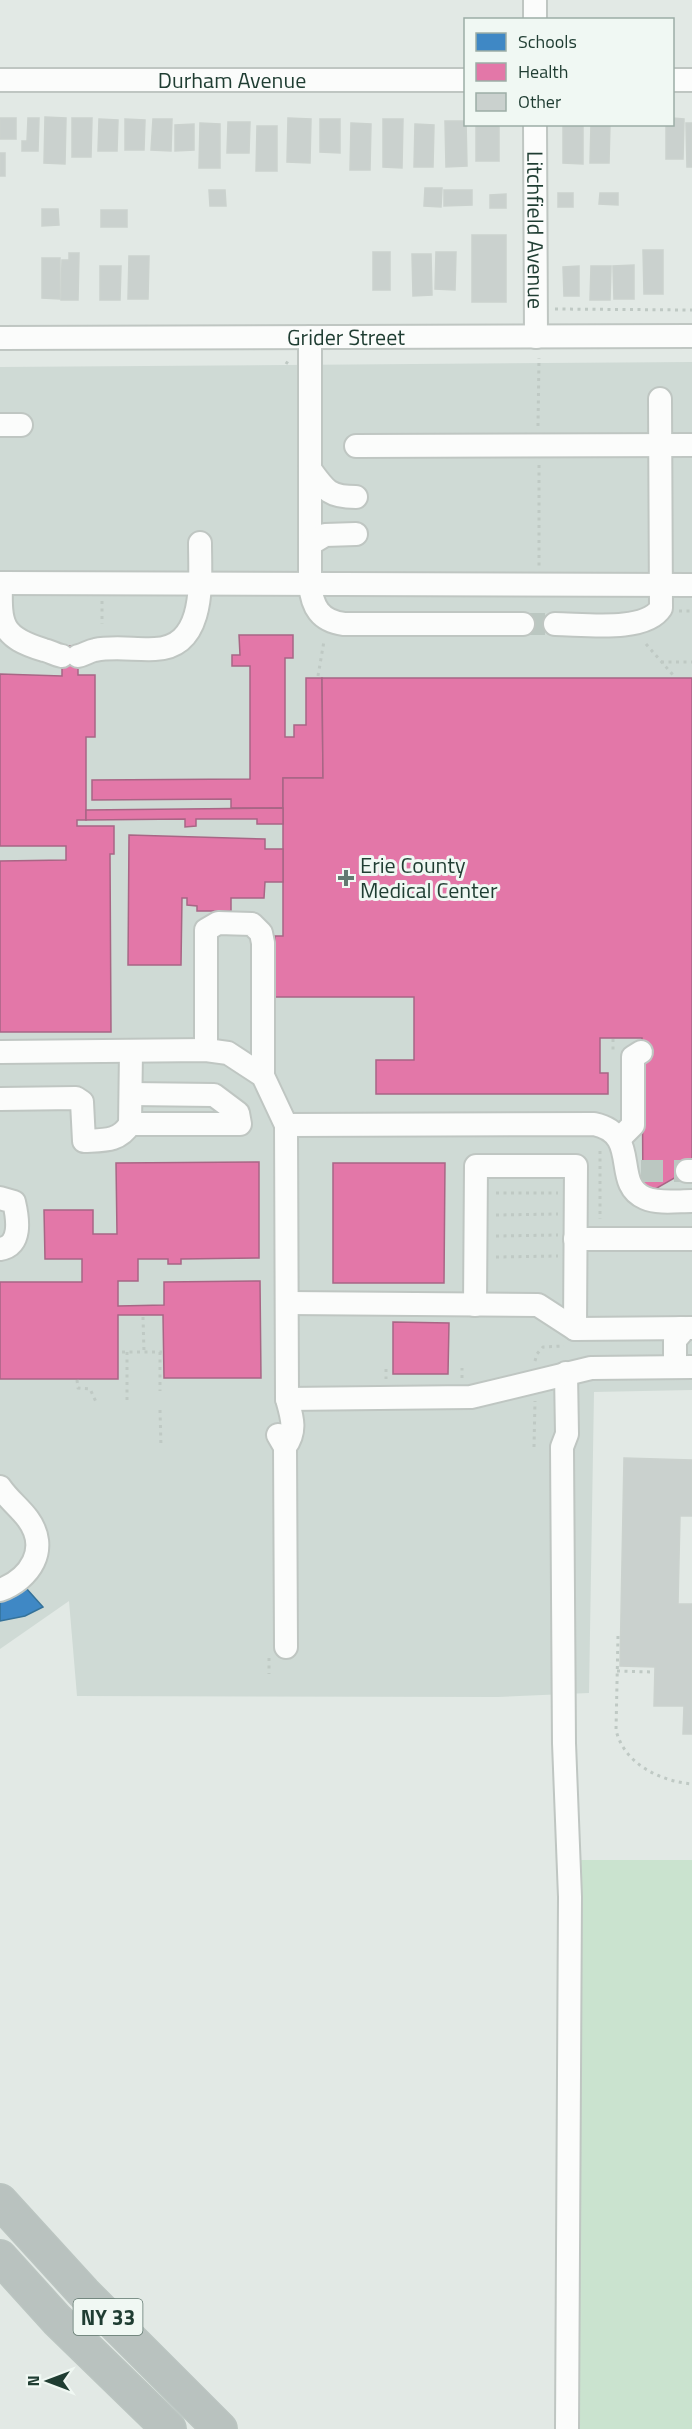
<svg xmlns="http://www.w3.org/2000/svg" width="692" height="2429" font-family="'Titillium Web',sans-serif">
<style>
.built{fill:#cfdad5}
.green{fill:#cae3cf}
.schools{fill:#3f88c5;stroke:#357299;stroke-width:1.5}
.health{fill:#e377a8;stroke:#a86685;stroke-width:1.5}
.building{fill:#cad1ce;stroke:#cbd2ce;stroke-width:1.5}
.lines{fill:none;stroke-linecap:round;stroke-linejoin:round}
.minor-tunnel{stroke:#bbc7c1;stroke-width:22;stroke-dasharray:22 11;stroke-linecap:butt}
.minor-casing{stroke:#bfc6c2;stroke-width:26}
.highway-casing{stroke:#bbc5c1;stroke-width:36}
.path{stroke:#bfc9c4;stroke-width:3;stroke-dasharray:3 4.5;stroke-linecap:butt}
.minor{stroke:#fbfcfb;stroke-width:22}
.highway{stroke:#b9c2bf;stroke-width:33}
.poi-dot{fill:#637971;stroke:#f0f8f3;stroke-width:2}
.labels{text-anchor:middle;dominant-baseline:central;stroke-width:6;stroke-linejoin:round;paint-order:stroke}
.shield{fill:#f0f8f3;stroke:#5e756c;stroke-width:1.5}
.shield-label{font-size:21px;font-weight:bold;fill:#1f3d32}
.street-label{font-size:22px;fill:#1f3d32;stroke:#f0f8f3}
.poi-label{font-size:22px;fill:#1f3d32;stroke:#f0f8f3;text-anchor:start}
</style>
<rect width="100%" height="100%" fill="#e2e9e5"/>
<polygon class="built" points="692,362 692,1390 594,1392 589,1693 498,1697 77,1696 69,1601 0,1649 0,367"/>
<polygon class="green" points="580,1860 692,1860 692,2429 577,2429"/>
<polygon class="schools" points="26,1588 43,1607 25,1616 0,1621 0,1600"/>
<g class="health">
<polygon points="239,635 293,635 293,658 285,658 285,737 294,737 294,725 306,725 306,678 322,678 323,778 283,778 283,808 231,808 231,799 92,800 92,780 250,779 250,666 232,666 232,655 240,655"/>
<polygon points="62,646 78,646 78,675 95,675 95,737 86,737 86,820 77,820 77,826 114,826 114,854 110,854 111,1032 0,1032 0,861 66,860 66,846 0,846 0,674 62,676"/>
<polygon points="322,678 692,678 692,1168 643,1196 642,1038 600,1038 600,1073 608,1073 608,1094 376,1094 376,1060 414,1060 414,997 275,997 275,936 283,936 283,778 323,778"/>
<polygon points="283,808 283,824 257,824 257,819 196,819 196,826 185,827 185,819 86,820 86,810"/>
<polygon points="129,835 265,839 265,849 283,849 283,882 265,882 264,898 231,898 231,911 197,911 197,906 187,905 187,898 182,898 181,965 128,965"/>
<polygon points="259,1162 259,1258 181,1259 181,1264 168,1264 168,1259 138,1259 138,1281 118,1281 118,1306 164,1305 164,1282 260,1281 261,1378 164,1378 163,1315 118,1315 118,1379 0,1379 0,1282 82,1282 82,1259 45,1259 44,1210 93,1210 93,1234 117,1234 116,1163"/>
<polygon points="333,1163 445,1163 444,1283 333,1283"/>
<polygon points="393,1322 449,1323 448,1374 393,1374"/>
</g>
<g class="building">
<polygon points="45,117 66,118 65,164 44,163"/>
<rect x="0" y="118" width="16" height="21"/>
<polygon points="28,118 39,118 38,151 22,151 22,141 27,141"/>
<polygon points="72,118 92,118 91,157 72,157"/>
<polygon points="288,118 311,119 310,163 287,162"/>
<polygon points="672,118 684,119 683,159 666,159 666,124 672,124"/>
<polygon points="99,119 118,120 117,151 98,151"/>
<polygon points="125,119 145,120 144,150 125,150"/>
<polygon points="153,119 172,119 171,151 151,150"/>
<polygon points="320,119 340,119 340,153 320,152"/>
<polygon points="383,119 403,119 402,168 383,167"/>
<polygon points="445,121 466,121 467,166 446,167"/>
<polygon points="228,122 250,122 249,153 227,153"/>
<polygon points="200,123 220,124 220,168 199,168"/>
<polygon points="351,123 371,124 370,170 350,170"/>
<polygon points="686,123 692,123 692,167 687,167"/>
<polygon points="194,124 194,150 175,151 175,125"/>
<polygon points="415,124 434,125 433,167 414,167"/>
<rect x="476" y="124" width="23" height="37"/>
<polygon points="563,124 583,124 583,164 563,163"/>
<polygon points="591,124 610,124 609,163 590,163"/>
<polygon points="257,126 277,126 277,171 256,171"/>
<rect x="0" y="153" width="5" height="23"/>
<polygon points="425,188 442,188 441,207 424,206"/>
<polygon points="209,190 225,190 226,206 210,206"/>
<polygon points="444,190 472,190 472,205 444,206"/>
<rect x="558" y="193" width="15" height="14"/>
<polygon points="600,193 618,193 618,205 599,204"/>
<polygon points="506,194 506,208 490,208 490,195"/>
<polygon points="42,209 58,209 59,225 42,226"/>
<rect x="101" y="210" width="26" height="17"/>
<rect x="472" y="235" width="34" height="67"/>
<polygon points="643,250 663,250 663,294 644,294"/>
<rect x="373" y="252" width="17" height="38"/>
<polygon points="436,252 456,252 455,290 435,289"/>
<polygon points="69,253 79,253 78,300 61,300 62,260 69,260"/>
<polygon points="412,254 431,254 432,295 413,296"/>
<polygon points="129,256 149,256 148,299 128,299"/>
<polygon points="42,258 60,258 60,299 42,298"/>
<polygon points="634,265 634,299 614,299 613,266"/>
<polygon points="100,266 121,266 120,300 100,300"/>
<polygon points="579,266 579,296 564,296 563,267"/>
<polygon points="591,266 611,266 610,300 590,300"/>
<polygon points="624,1458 692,1460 692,1516 680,1516 678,1604 692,1604 692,1734 683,1734 684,1706 654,1706 655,1667 620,1666"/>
</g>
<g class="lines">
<g class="minor-tunnel">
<polyline points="523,624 555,624"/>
<polyline points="641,1171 687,1171"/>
</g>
<defs>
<g id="minor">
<polyline points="535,20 535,0"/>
<path id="s1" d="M0,80h466"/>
<polyline points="672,80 692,80"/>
<path id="s2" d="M535,124l1,213"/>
<path d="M310,337v247c2,23 10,37 34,40h179"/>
<path id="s3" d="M0,338l692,-2"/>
<polyline points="0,425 21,425"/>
<polyline points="356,446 692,445"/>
<path d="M310,469c15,21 19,28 46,28"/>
<polyline points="310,544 325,535 356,534"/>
<polyline points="0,583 692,585"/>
<path d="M1,583c-1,42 0,54 43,67 6,1 11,5 18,6"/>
<path d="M555,624c28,0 90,9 106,-16l-1,-209"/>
<path d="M78,656c6,-1 11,-5 17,-6 19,-4 41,0 60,-1 52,-2 45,-70 45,-106"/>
<polyline points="206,1050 206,930 218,923 252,924 261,933 263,943 263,1076"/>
<path d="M0,1052l206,-2 22,3 35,23 23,49 1,274c5,18 10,32 -2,48"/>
<path d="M0,1099l76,-1 6,4 2,39c19,-1 35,1 46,-17l1,-73"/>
<polyline points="130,1124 240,1124 238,1113 214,1095 131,1094"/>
<path d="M286,1125l308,-1c48,10 17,60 51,74 14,6 32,3 47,3"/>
<polyline points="619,1139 633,1125 633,1057 641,1052"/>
<polyline points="687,1171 692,1171"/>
<path d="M0,1198l14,4c4,17 8,44 -14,47"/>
<polyline points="575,1239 692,1239"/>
<polyline points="288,1303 538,1305 575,1329 692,1328"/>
<polyline points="475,1305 476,1166 576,1166 575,1329"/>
<polyline points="675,1367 675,1340 681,1333 681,1328"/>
<polyline points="566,1373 567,1434 562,1447 564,1743 570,1897 567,2429"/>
<polyline points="287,1399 471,1397 591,1368 692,1367"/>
<polyline points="278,1435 285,1447 286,1647"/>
<path d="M0,1487c8,12 20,21 28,32 22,30 2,60 -28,71"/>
</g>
<g id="highway">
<polyline points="0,2201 84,2293 220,2429"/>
<polyline points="0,2257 57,2320 169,2429"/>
</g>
</defs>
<use href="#minor" class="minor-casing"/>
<use href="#highway" class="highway-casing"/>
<g class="path">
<polyline points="555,309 692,310"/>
<polyline points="286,364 290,358"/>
<polyline points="538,426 539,358"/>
<polyline points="539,465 539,567"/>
<polyline points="102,601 102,624"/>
<polyline points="679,611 692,611"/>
<polyline points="646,644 673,675"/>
<polyline points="661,662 692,662"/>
<polyline points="318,676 324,641"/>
<polyline points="613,1039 613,1053"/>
<polyline points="600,1151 600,1219"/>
<polyline points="496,1193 558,1193"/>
<polyline points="496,1215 558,1214"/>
<polyline points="496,1236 558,1235"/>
<polyline points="496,1257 558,1256"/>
<polyline points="143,1317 144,1352"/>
<polyline points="122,1352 162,1352"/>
<polyline points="127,1352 127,1401"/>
<polyline points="160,1352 160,1391"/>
<polyline points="535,1361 537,1354 543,1347 564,1346"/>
<polyline points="386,1369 386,1379"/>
<polyline points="462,1378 462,1368"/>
<polyline points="77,1380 78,1388 90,1389 96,1402"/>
<polyline points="160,1410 161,1447"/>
<polyline points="534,1447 535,1401"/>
<path d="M618,1636l-2,94c8,34 44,51 76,54"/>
<polyline points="269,1658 269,1674"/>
<polyline points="617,1671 652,1672"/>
</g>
<use href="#minor" class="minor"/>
<use href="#highway" class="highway"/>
</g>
<path class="poi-dot" d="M343 869h6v6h6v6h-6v6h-6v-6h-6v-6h6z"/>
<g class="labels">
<rect class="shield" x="73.5" y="2299" width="69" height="36" rx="4.5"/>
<g class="shield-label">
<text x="108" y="2317">NY 33</text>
</g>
<g class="street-label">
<text stroke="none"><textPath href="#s1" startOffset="232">Durham Avenue</textPath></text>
<text stroke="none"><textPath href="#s2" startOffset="106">Litchfield Avenue</textPath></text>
<text stroke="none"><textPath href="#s3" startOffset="346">Grider Street</textPath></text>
</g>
<g class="poi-label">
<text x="360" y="865">Erie County<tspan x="360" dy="25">Medical Center</tspan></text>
</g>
</g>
<rect x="464" y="18" width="210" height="108" fill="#f0f8f3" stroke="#9cada6" stroke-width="1.5"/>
<rect x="476" y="33" width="30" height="18" fill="#3f88c5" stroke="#9cada6" stroke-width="1.5"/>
<text x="518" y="48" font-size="18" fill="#1f3d32">Schools</text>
<rect x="476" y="63" width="30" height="18" fill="#e377a8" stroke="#9cada6" stroke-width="1.5"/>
<text x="518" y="78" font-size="18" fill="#1f3d32">Health</text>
<rect x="476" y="93" width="30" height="18" fill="#cad1ce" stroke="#9cada6" stroke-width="1.5"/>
<text x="518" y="108" font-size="18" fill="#1f3d32">Other</text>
<g transform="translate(48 2381) rotate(270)" stroke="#f0f8f3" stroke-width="4.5" paint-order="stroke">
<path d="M0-4.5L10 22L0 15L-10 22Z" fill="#1f3d32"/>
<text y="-9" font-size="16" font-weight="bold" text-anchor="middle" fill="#1f3d32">N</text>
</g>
</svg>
